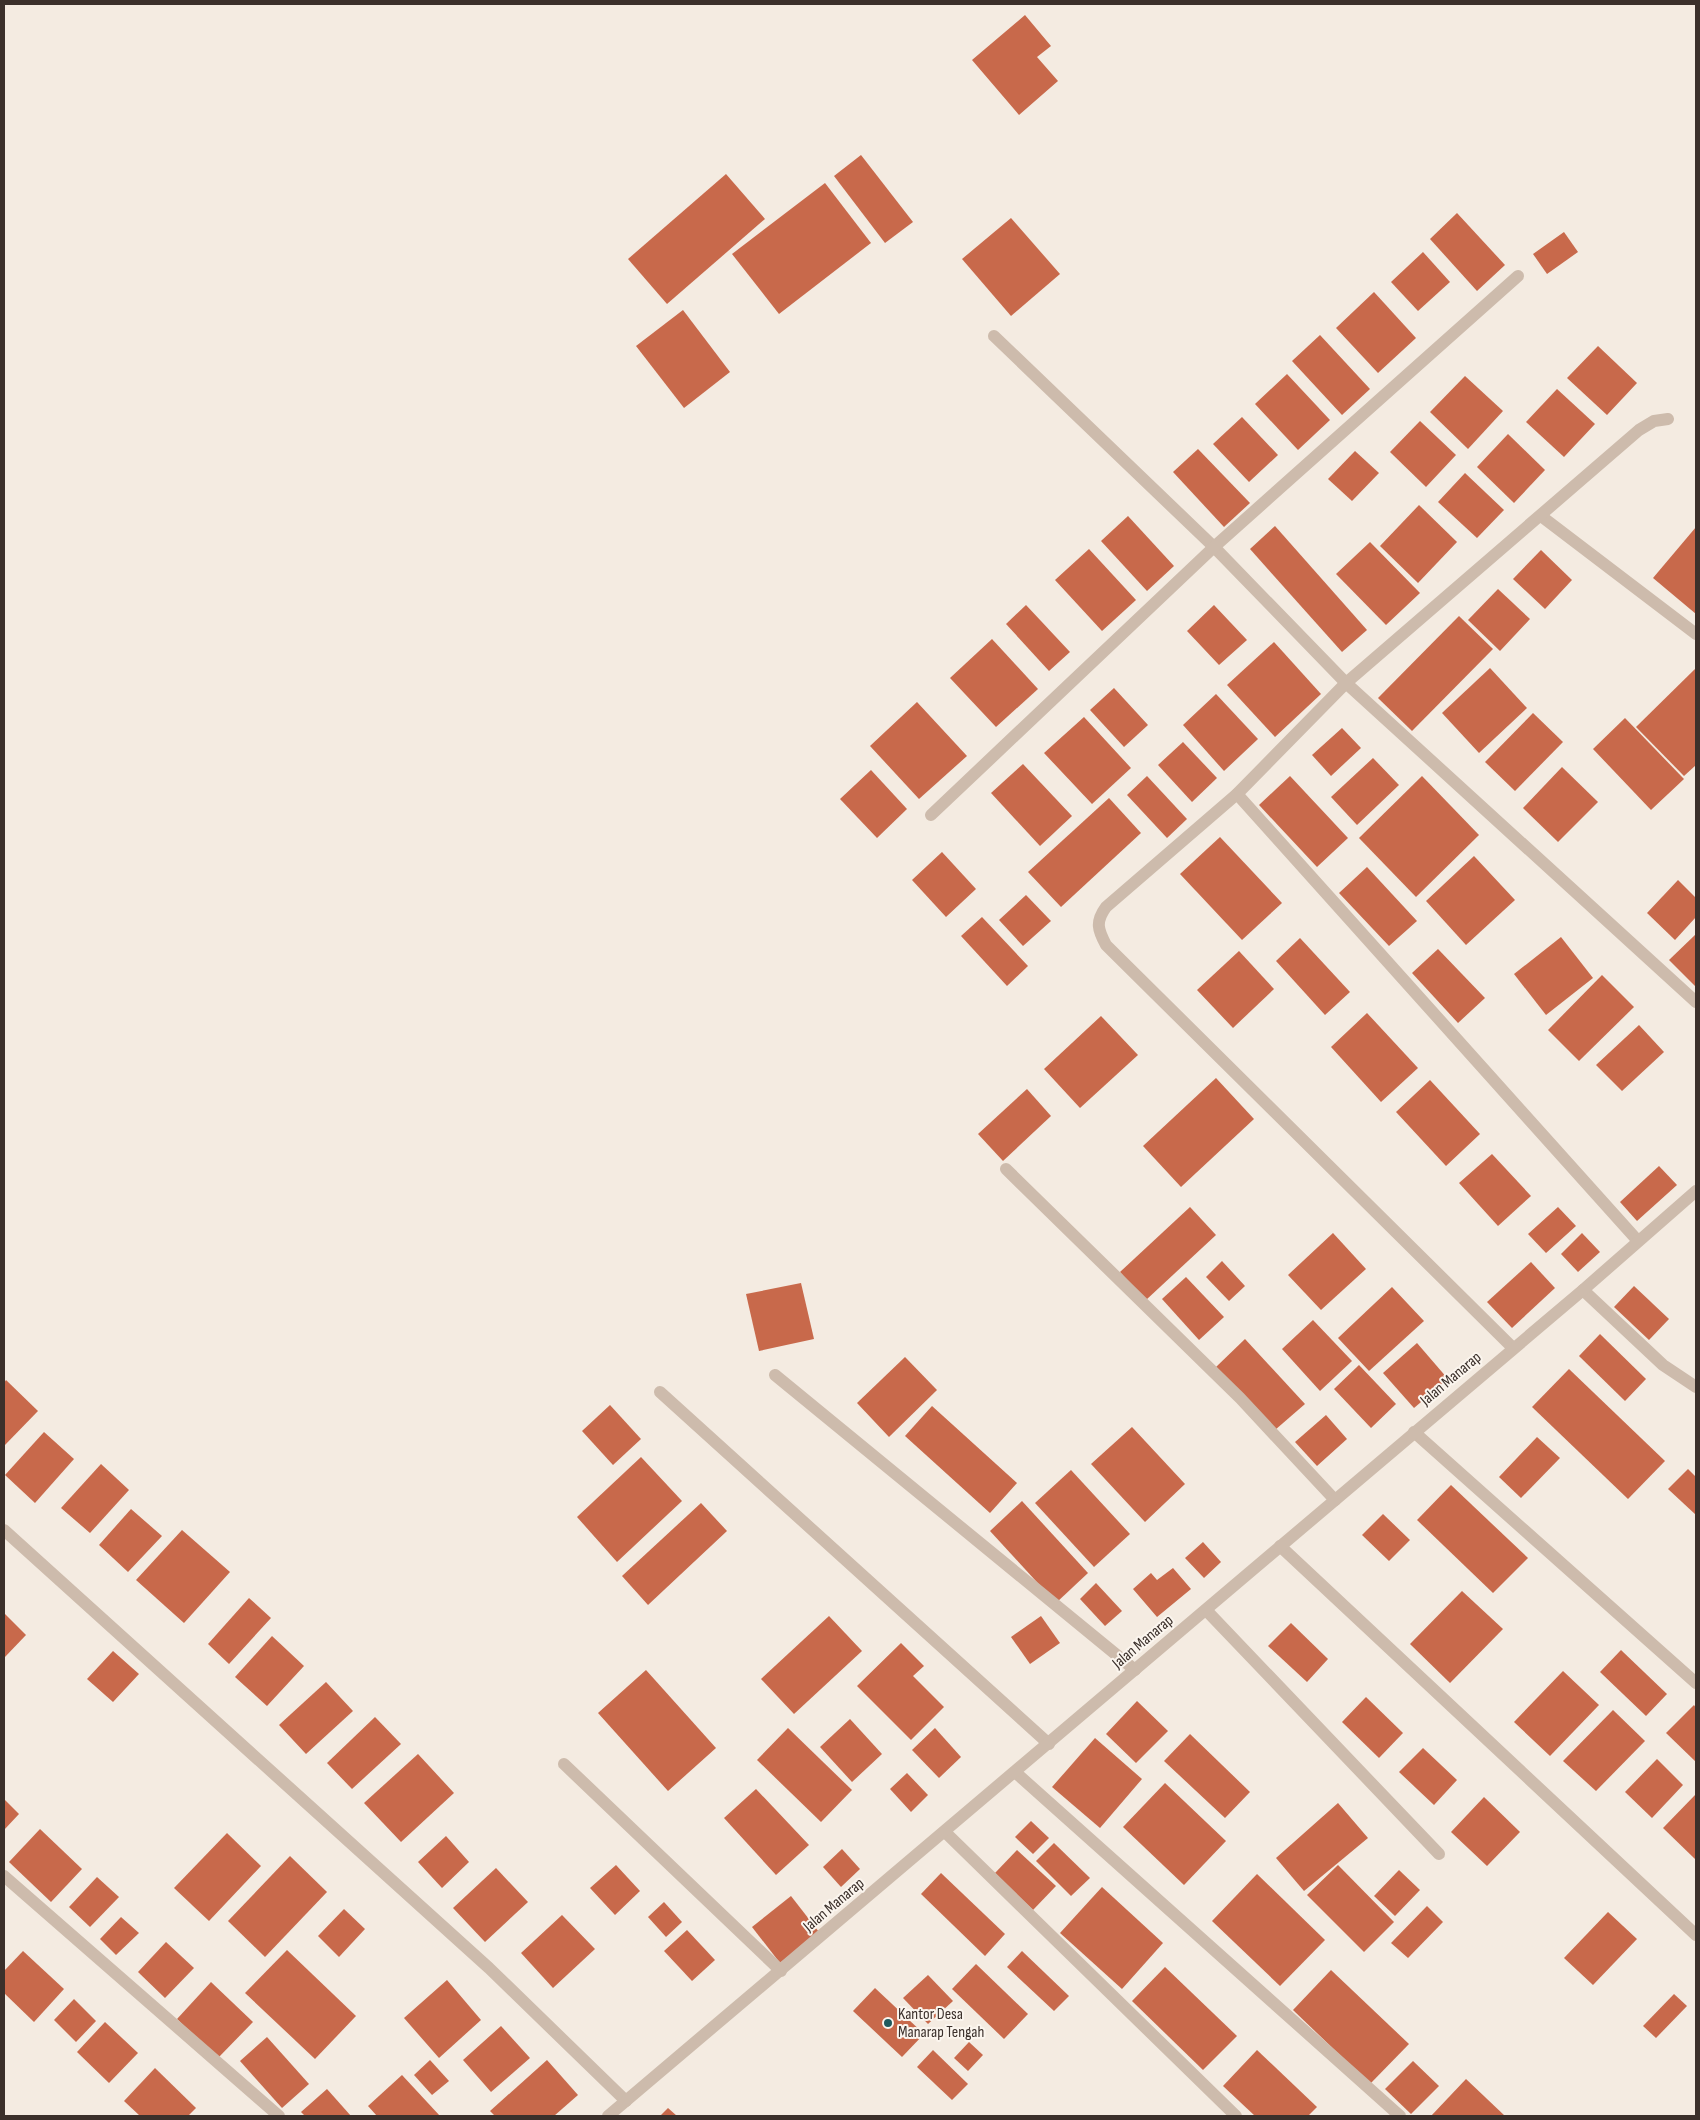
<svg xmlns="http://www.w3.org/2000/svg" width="1700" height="2120" font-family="'Sofia Sans Condensed',sans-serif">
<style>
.building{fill:#c8694b}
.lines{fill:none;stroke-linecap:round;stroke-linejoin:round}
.minor{stroke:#cdbbac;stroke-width:12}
.poi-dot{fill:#1f5a5e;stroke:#fbf5ee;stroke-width:2}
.labels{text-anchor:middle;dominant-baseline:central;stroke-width:4;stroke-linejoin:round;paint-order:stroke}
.street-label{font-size:16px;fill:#3b302b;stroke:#fbf5ee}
.poi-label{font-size:16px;fill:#3b302b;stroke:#fbf5ee;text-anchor:start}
</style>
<rect width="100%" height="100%" fill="#f4ebe1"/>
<g class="building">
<polygon points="1025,15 1051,46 1037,57 1058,81 1019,115 972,60"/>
<polygon points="861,155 913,222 885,243 834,176"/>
<polygon points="726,174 765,219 667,304 628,259"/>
<polygon points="825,183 871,243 779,314 732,254"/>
<polygon points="1457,213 1505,265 1477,291 1430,239"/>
<polygon points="1011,218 1060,274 1011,316 962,259"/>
<polygon points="1564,232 1578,252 1547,274 1533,254"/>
<polygon points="1423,252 1450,282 1418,311 1391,282"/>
<polygon points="1374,292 1416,338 1378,373 1336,328"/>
<polygon points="683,310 730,372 684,408 636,346"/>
<polygon points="1320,335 1370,389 1342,415 1292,361"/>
<polygon points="1598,346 1637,383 1607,415 1567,378"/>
<polygon points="1287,374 1330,420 1298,450 1255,404"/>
<polygon points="1465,376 1503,411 1468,449 1430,412"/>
<polygon points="1557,389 1595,424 1564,457 1526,422"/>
<polygon points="1242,417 1278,455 1249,482 1213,444"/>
<polygon points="1420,421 1456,455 1426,487 1390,452"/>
<polygon points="1508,434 1545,470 1514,503 1477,467"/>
<polygon points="1198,449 1250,503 1224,527 1173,472"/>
<polygon points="1355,451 1379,473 1352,501 1328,479"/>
<polygon points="1465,473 1504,510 1477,538 1438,502"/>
<polygon points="1419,505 1457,542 1418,583 1380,546"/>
<polygon points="1128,516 1174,566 1147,591 1101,541"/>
<polygon points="1275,526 1367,630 1342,652 1250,549"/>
<polygon points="1696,527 1696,614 1653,578"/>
<polygon points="1370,542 1420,593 1386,625 1336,574"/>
<polygon points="1089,549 1136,600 1102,631 1055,580"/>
<polygon points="1541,550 1572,580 1545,609 1513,579"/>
<polygon points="1498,589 1530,619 1500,651 1468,620"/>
<polygon points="1026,605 1070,652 1049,671 1006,624"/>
<polygon points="1214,605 1247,640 1219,665 1187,631"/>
<polygon points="1459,616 1493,649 1412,731 1378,698"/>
<polygon points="992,639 1038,689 996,727 950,678"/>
<polygon points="1274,642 1321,694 1275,737 1227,685"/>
<polygon points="1490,668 1527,708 1479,753 1442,713"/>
<polygon points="1696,668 1696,765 1684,776 1636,727"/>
<polygon points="1114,688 1148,725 1124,747 1090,710"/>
<polygon points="1216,694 1258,739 1224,771 1183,725"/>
<polygon points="917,702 967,756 919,799 870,746"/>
<polygon points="1533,713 1563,742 1515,791 1485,762"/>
<polygon points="1084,717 1131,768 1092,804 1044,753"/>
<polygon points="1625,718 1684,779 1651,810 1593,749"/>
<polygon points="1342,728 1361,748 1331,776 1312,755"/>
<polygon points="1183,742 1217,778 1192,802 1158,765"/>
<polygon points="1373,758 1399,785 1357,825 1331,797"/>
<polygon points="1023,764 1072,816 1040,846 991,793"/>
<polygon points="1562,767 1598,802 1558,842 1523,808"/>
<polygon points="871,770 907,809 877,838 840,799"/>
<polygon points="1147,776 1187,819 1167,838 1127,795"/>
<polygon points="1290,776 1348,838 1317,867 1259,805"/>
<polygon points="1422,776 1479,835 1416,897 1359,838"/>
<polygon points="1109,798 1141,833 1061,907 1028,872"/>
<polygon points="1220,837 1282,903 1242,940 1180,874"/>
<polygon points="942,852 976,889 946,917 912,880"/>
<polygon points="1474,856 1515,900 1466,945 1426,901"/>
<polygon points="1367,867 1417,921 1389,946 1339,893"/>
<polygon points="1678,880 1696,898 1696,917 1675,940 1647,913"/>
<polygon points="1026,895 1051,921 1023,946 999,920"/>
<polygon points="982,917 1028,966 1007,986 961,936"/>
<polygon points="1696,934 1696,987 1669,960"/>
<polygon points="1561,937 1593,978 1546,1015 1514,974"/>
<polygon points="1300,938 1350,992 1325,1015 1276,961"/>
<polygon points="1438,949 1485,998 1458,1023 1412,973"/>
<polygon points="1239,951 1274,989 1233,1028 1197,990"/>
<polygon points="1602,975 1634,1007 1579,1061 1548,1030"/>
<polygon points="1367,1013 1418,1068 1381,1102 1331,1047"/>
<polygon points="1101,1016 1138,1055 1080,1108 1044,1069"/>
<polygon points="1639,1025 1664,1052 1622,1091 1596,1065"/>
<polygon points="1216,1078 1254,1119 1181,1187 1143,1146"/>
<polygon points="1430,1080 1480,1134 1446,1166 1396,1112"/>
<polygon points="1027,1089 1051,1116 1003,1161 978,1134"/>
<polygon points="1492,1154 1531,1196 1498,1226 1459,1183"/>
<polygon points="1659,1166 1677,1185 1637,1221 1620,1202"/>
<polygon points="1190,1207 1216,1235 1146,1300 1120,1272"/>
<polygon points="1558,1207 1576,1226 1546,1253 1528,1234"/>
<polygon points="1333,1233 1366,1269 1321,1310 1288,1275"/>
<polygon points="1582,1233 1600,1252 1578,1272 1561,1254"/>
<polygon points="1222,1261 1245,1286 1229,1301 1206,1277"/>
<polygon points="1531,1262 1555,1288 1512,1328 1487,1302"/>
<polygon points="1186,1277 1224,1317 1199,1340 1162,1299"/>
<polygon points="801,1283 814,1339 759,1351 746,1294"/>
<polygon points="1634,1286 1669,1319 1649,1340 1614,1307"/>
<polygon points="1392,1287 1424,1321 1369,1371 1338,1338"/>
<polygon points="1313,1320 1352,1361 1320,1391 1282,1349"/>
<polygon points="1600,1334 1646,1379 1625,1401 1579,1356"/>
<polygon points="1245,1339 1305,1404 1275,1430 1216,1367"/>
<polygon points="1417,1343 1448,1379 1414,1408 1383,1373"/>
<polygon points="905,1357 937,1390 889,1437 857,1403"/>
<polygon points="1359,1365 1396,1404 1371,1428 1334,1389"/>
<polygon points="1569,1369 1665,1461 1628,1499 1532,1407"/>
<polygon points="6,1380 38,1411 4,1446 4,1383"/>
<polygon points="610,1405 641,1439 613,1465 582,1431"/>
<polygon points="932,1406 1017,1483 990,1513 905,1436"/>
<polygon points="1326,1415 1347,1439 1317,1466 1295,1442"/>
<polygon points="1132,1427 1185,1484 1145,1522 1091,1464"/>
<polygon points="44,1432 74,1459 35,1503 5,1475"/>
<polygon points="1537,1437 1560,1458 1521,1498 1499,1477"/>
<polygon points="641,1457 682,1501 617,1562 577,1517"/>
<polygon points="101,1464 129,1490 90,1533 61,1508"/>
<polygon points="1688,1469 1696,1477 1696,1515 1668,1489"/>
<polygon points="1071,1470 1130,1534 1094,1567 1035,1503"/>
<polygon points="1451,1485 1528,1558 1493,1593 1417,1520"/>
<polygon points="1022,1501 1088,1573 1056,1603 990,1531"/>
<polygon points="701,1503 727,1531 648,1605 622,1576"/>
<polygon points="131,1509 162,1536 128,1572 99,1545"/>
<polygon points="1383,1514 1410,1540 1389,1561 1362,1535"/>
<polygon points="182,1530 230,1572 184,1623 136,1580"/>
<polygon points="1203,1542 1221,1562 1204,1578 1185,1558"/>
<polygon points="1173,1568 1191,1589 1157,1617 1133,1589 1151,1573 1157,1580"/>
<polygon points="1096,1583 1122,1611 1105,1626 1080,1599"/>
<polygon points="1462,1591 1503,1629 1450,1683 1410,1644"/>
<polygon points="249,1598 271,1618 229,1664 208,1644"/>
<polygon points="4,1613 26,1635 4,1658"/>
<polygon points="829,1616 862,1651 794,1714 761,1679"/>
<polygon points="1041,1616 1060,1643 1030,1664 1011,1637"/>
<polygon points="1291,1623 1328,1659 1307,1682 1268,1646"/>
<polygon points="272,1636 304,1666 267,1706 235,1677"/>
<polygon points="901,1643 924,1666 913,1676 944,1707 911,1740 857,1686"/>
<polygon points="1621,1650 1667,1694 1646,1716 1600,1672"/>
<polygon points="113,1651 139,1674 113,1702 87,1679"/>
<polygon points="646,1670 716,1748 668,1791 598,1713"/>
<polygon points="1563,1671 1599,1705 1550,1756 1514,1722"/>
<polygon points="326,1682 353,1711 306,1754 279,1725"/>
<polygon points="1366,1697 1403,1733 1379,1758 1342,1722"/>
<polygon points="1137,1701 1168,1731 1136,1763 1106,1734"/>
<polygon points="1694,1705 1696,1708 1696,1762 1666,1733"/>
<polygon points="1613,1710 1645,1741 1596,1791 1563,1761"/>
<polygon points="375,1717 401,1744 352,1789 327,1763"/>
<polygon points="850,1719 882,1754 852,1782 820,1747"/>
<polygon points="788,1728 852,1790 821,1822 757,1760"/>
<polygon points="935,1728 961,1757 939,1778 912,1750"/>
<polygon points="1190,1734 1250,1792 1225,1818 1164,1761"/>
<polygon points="1095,1738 1142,1779 1100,1828 1052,1787"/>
<polygon points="1423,1748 1457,1780 1434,1805 1399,1772"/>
<polygon points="418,1754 454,1793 401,1842 364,1803"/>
<polygon points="1657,1759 1683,1785 1652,1818 1625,1792"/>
<polygon points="907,1773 928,1795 911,1812 890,1789"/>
<polygon points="1165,1783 1226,1841 1184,1885 1123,1827"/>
<polygon points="756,1789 809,1845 776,1875 724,1818"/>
<polygon points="1696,1794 1696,1860 1663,1828"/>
<polygon points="1484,1797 1520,1832 1487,1866 1451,1832"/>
<polygon points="4,1799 19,1814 4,1830"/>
<polygon points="1338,1803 1368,1838 1304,1891 1276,1858"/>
<polygon points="1031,1821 1049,1838 1033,1854 1015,1837"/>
<polygon points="40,1829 82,1869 51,1902 9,1862"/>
<polygon points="227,1833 261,1866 209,1921 174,1888"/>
<polygon points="446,1836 469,1862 442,1888 418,1862"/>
<polygon points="1054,1843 1090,1878 1071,1896 1036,1861"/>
<polygon points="842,1849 860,1869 841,1887 823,1867"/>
<polygon points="1017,1850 1056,1886 1033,1910 995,1873"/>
<polygon points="290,1856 327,1892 265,1957 228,1921"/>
<polygon points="616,1865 640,1891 615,1915 590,1888"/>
<polygon points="1338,1865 1394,1922 1364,1952 1307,1895"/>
<polygon points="496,1868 528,1902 485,1942 453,1908"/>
<polygon points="1399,1870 1420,1890 1395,1916 1374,1896"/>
<polygon points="941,1873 1005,1934 985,1956 921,1894"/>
<polygon points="1257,1874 1325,1940 1280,1986 1212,1921"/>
<polygon points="97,1877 119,1897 90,1927 69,1907"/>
<polygon points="1102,1887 1163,1943 1122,1989 1060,1933"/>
<polygon points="791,1896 819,1932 780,1963 752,1927"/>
<polygon points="664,1902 682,1922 666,1937 648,1917"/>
<polygon points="1427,1906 1443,1922 1408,1958 1391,1943"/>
<polygon points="344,1909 365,1929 339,1957 318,1936"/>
<polygon points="1608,1912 1637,1939 1593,1985 1564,1958"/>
<polygon points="562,1915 595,1949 553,1988 521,1953"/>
<polygon points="121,1917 139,1933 116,1955 100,1939"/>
<polygon points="687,1930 715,1960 692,1981 664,1951"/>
<polygon points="166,1942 194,1968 165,1998 138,1972"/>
<polygon points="287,1950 356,2016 315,2059 245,1993"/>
<polygon points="23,1951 64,1989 34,2022 4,1993 4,1971"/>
<polygon points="1022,1951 1069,1996 1054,2011 1007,1967"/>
<polygon points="976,1964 1028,2014 1004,2039 952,1989"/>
<polygon points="1165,1967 1237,2036 1203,2070 1132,2001"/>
<polygon points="1331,1970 1409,2044 1370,2084 1293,2010"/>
<polygon points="928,1975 953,2001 928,2024 903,1998"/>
<polygon points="447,1980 481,2020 439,2058 404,2018"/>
<polygon points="211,1982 253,2022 218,2058 177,2019"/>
<polygon points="875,1988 924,2034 902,2057 853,2011"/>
<polygon points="1674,1994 1687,2006 1656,2038 1643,2026"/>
<polygon points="74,1999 96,2021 76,2042 54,2020"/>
<polygon points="105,2022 138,2053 109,2083 77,2052"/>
<polygon points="501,2026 530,2058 491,2092 463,2060"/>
<polygon points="267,2037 309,2084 282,2108 240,2061"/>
<polygon points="969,2042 983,2055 968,2071 954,2058"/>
<polygon points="933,2050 968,2084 952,2100 917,2067"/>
<polygon points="1257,2050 1317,2107 1308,2116 1255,2116 1223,2086"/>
<polygon points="430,2060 449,2081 432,2095 414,2075"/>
<polygon points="547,2060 578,2095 554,2116 495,2116 490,2111"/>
<polygon points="1413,2061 1439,2086 1411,2114 1385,2089"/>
<polygon points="155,2068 196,2108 188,2116 140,2116 124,2101"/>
<polygon points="402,2075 440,2116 377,2116 368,2106"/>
<polygon points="1466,2079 1505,2116 1431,2116"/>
<polygon points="327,2089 351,2116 305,2116 301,2112"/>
<polygon points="668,2108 677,2116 660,2116"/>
</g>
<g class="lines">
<g class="minor">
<polyline points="994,336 1214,547 1346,683 1696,1002"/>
<polyline points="1541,516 1696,634"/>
<polyline points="1237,794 1638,1241"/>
<polyline points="931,815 1214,547 1518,276"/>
<polyline points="1006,1169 1240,1398 1335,1500"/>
<polyline points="1583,1290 1663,1365 1696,1387"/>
<path d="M1513,1348l-407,-403c-8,-15 -11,-23 0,-38l131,-113 109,-111 293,-253 15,-9 14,-2"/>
<polyline points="775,1375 1135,1670"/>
<polyline points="660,1392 1049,1744"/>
<polyline points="1414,1432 1696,1683"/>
<polyline points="4,1530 489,1968 626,2101"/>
<polyline points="1280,1546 1696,1935"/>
<polyline points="1206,1610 1439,1854"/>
<polyline points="564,1764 781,1971"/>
<polyline points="1015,1772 1400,2116"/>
<polyline points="945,1832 1236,2116"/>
<polyline points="4,1876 279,2116"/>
<polyline points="608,2116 1583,1290 1696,1191"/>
</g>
</g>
<circle class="poi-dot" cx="888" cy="2023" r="5"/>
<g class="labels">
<g class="street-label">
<text transform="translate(1451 1379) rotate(-40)">Jalan Manarap</text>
<text transform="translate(1143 1642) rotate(-40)">Jalan Manarap</text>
<text transform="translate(834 1905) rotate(-40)">Jalan Manarap</text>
</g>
<g class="poi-label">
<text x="898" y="2014">Kantor Desa<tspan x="898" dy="18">Manarap Tengah</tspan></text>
</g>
</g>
<rect width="1700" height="2120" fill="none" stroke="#3b302b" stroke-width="10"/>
</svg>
